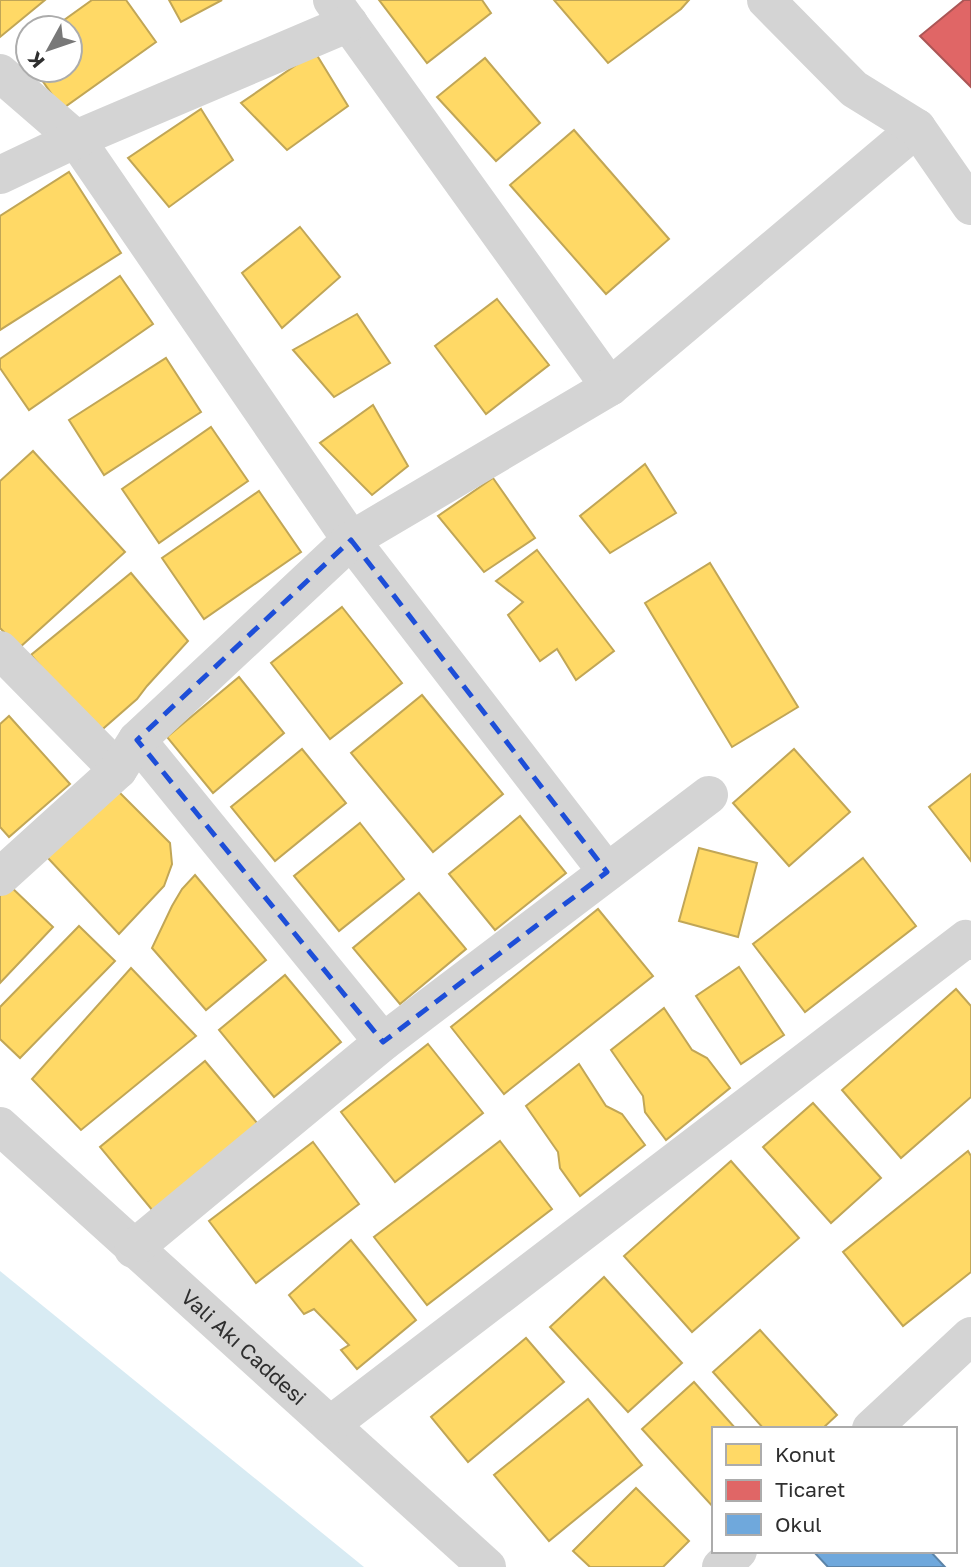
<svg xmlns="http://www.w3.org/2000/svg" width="971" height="1567" font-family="'Golos Text',sans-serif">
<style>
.water{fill:#d8ebf3}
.homes{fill:#ffd966;stroke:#c1a656;stroke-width:2}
.shops{fill:#e06666;stroke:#ab5656;stroke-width:2}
.schools{fill:#6fa8dc;stroke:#5c84a8;stroke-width:2}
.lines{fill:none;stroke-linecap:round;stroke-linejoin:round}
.minor{stroke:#d4d4d4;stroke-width:38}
.tertiary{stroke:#d4d4d4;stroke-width:38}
.marked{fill:none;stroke:#1d4ed8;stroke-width:5;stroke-dasharray:14 9;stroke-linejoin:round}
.labels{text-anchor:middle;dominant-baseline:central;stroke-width:7;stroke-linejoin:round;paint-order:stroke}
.street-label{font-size:21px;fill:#2f2f2f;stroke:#fff}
</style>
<rect width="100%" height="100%" fill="#fff"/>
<polygon class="water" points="0,1271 364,1567 0,1567"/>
<g class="homes">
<polygon points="0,0 45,0 0,37"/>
<polygon points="92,0 126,0 156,42 62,109 35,70 70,70 70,28 53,28"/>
<polygon points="169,0 222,0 181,22"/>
<polygon points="379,0 482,0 491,13 427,63"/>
<polygon points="554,0 689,0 681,9 608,63"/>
<polygon points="315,52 348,106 287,150 241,103"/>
<polygon points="485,58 540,123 496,161 437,97"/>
<polygon points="201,109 233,160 169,207 128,158"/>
<polygon points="574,130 669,239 606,294 510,185"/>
<polygon points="69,172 121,253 0,330 0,216"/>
<polygon points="300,227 340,277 282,328 242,273"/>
<polygon points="120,276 153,324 29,410 0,368 0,359"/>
<polygon points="497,299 549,365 486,414 435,346"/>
<polygon points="357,314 390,363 334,397 293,350"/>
<polygon points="166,358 201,412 104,475 69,420"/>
<polygon points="373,405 408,466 372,495 320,443"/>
<polygon points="211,427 248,481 159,543 122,489"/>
<polygon points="33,451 125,552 19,648 0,628 0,481"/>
<polygon points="645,464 676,513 610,553 580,516"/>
<polygon points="493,478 535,538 484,572 438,516"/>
<polygon points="259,491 301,552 204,619 162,558"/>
<polygon points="537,550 614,651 576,680 557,649 540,661 508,615 523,602 496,581"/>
<polygon points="710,563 798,707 732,747 645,603"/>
<polygon points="131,573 188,641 147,686 137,699 97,734 31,655"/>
<polygon points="342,607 402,683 330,739 271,663"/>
<polygon points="239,677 284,733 213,793 167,737"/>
<polygon points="422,695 503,794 433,852 351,753"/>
<polygon points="9,716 70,784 9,837 0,827 0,724"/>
<polygon points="302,749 346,803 275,861 231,807"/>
<polygon points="794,749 850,812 789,866 733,803"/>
<polygon points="971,774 971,861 929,807"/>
<polygon points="117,790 170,843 172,864 164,886 119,934 47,857"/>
<polygon points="520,816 566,873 495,930 449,874"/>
<polygon points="360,823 404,879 339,931 294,876"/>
<polygon points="699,848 757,863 738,937 679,921"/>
<polygon points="863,858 916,926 805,1012 753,944"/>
<polygon points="195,875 266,960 206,1010 152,948 172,906 182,889"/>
<polygon points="9,885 53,927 0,983 0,894"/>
<polygon points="419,893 466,949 400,1004 353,948"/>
<polygon points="598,909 653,976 504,1094 451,1027"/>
<polygon points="79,926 115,961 20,1058 0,1039 0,1007"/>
<polygon points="739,967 784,1035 741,1064 696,996"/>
<polygon points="131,968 196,1036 81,1130 32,1079"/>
<polygon points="285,975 341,1042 274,1097 219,1030"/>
<polygon points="956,989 971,1006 971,1097 901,1158 842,1090"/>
<polygon points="664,1008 692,1050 707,1058 730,1088 666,1140 645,1112 643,1096 611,1050"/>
<polygon points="428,1044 483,1113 395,1182 341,1112"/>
<polygon points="205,1061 258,1124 153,1211 100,1147"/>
<polygon points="579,1064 606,1106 622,1114 645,1145 580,1196 560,1168 558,1152 526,1106"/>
<polygon points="813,1103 881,1178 831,1223 763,1147"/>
<polygon points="500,1141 552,1209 427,1305 374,1237"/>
<polygon points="313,1142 359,1204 256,1283 209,1221"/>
<polygon points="968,1151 971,1156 971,1272 903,1326 843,1252"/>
<polygon points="731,1161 799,1238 692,1332 624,1256"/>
<polygon points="351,1240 416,1320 357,1369 341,1350 349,1345 314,1309 304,1314 289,1295"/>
<polygon points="604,1277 682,1363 628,1412 550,1327"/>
<polygon points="760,1330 837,1415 822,1429 764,1429 713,1372"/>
<polygon points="526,1338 564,1382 468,1462 431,1417"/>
<polygon points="694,1382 736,1429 714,1429 714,1508 642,1429"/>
<polygon points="588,1399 642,1465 549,1541 494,1475"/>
<polygon points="636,1488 689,1541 663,1567 590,1567 573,1551"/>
</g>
<polygon class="shops" points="964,0 971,0 971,87 920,36"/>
<polygon class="schools" points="813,1551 930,1551 945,1567 828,1567"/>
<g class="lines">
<g class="minor">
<polyline points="332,0 610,387"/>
<polyline points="0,73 76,139 351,540 607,872"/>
<polyline points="0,175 76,139 349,23"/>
<polyline points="0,650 118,770"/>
<polyline points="137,740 383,1042"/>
<polyline points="0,877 118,770 137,740 351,540 610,387 917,128"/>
<path id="s1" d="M0,1126l487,441"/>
<polyline points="133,1249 383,1042 709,795"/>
<polyline points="330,1425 966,939 971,941"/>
<polyline points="871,1429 971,1336"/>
<polyline points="721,1567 738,1551"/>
</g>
<polyline class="tertiary" points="766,0 854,89 917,128 971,206"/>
</g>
<path class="marked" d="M351,540l256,332 -224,170 -246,-302z"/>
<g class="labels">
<g class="street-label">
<text stroke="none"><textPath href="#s1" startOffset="329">Vali Akı Caddesi</textPath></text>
</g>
</g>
<rect x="712" y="1427" width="245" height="126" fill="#ffffff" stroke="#acacac" stroke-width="2"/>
<rect x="726" y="1444" width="35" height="21" fill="#ffd966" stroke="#acacac" stroke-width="2"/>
<text x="775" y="1462" font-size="21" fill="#2f2f2f">Konut</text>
<rect x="726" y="1480" width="35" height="21" fill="#e06666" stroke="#acacac" stroke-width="2"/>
<text x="775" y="1497" font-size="21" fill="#2f2f2f">Ticaret</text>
<rect x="726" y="1514" width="35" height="21" fill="#6fa8dc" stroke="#acacac" stroke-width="2"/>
<text x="775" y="1532" font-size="21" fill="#2f2f2f">Okul</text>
<g transform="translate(49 49) rotate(230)"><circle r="33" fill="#ffffff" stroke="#acacac" stroke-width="2"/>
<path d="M0-5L12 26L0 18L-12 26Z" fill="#787878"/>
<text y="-10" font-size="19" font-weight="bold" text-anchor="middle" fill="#2f2f2f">K</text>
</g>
</svg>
